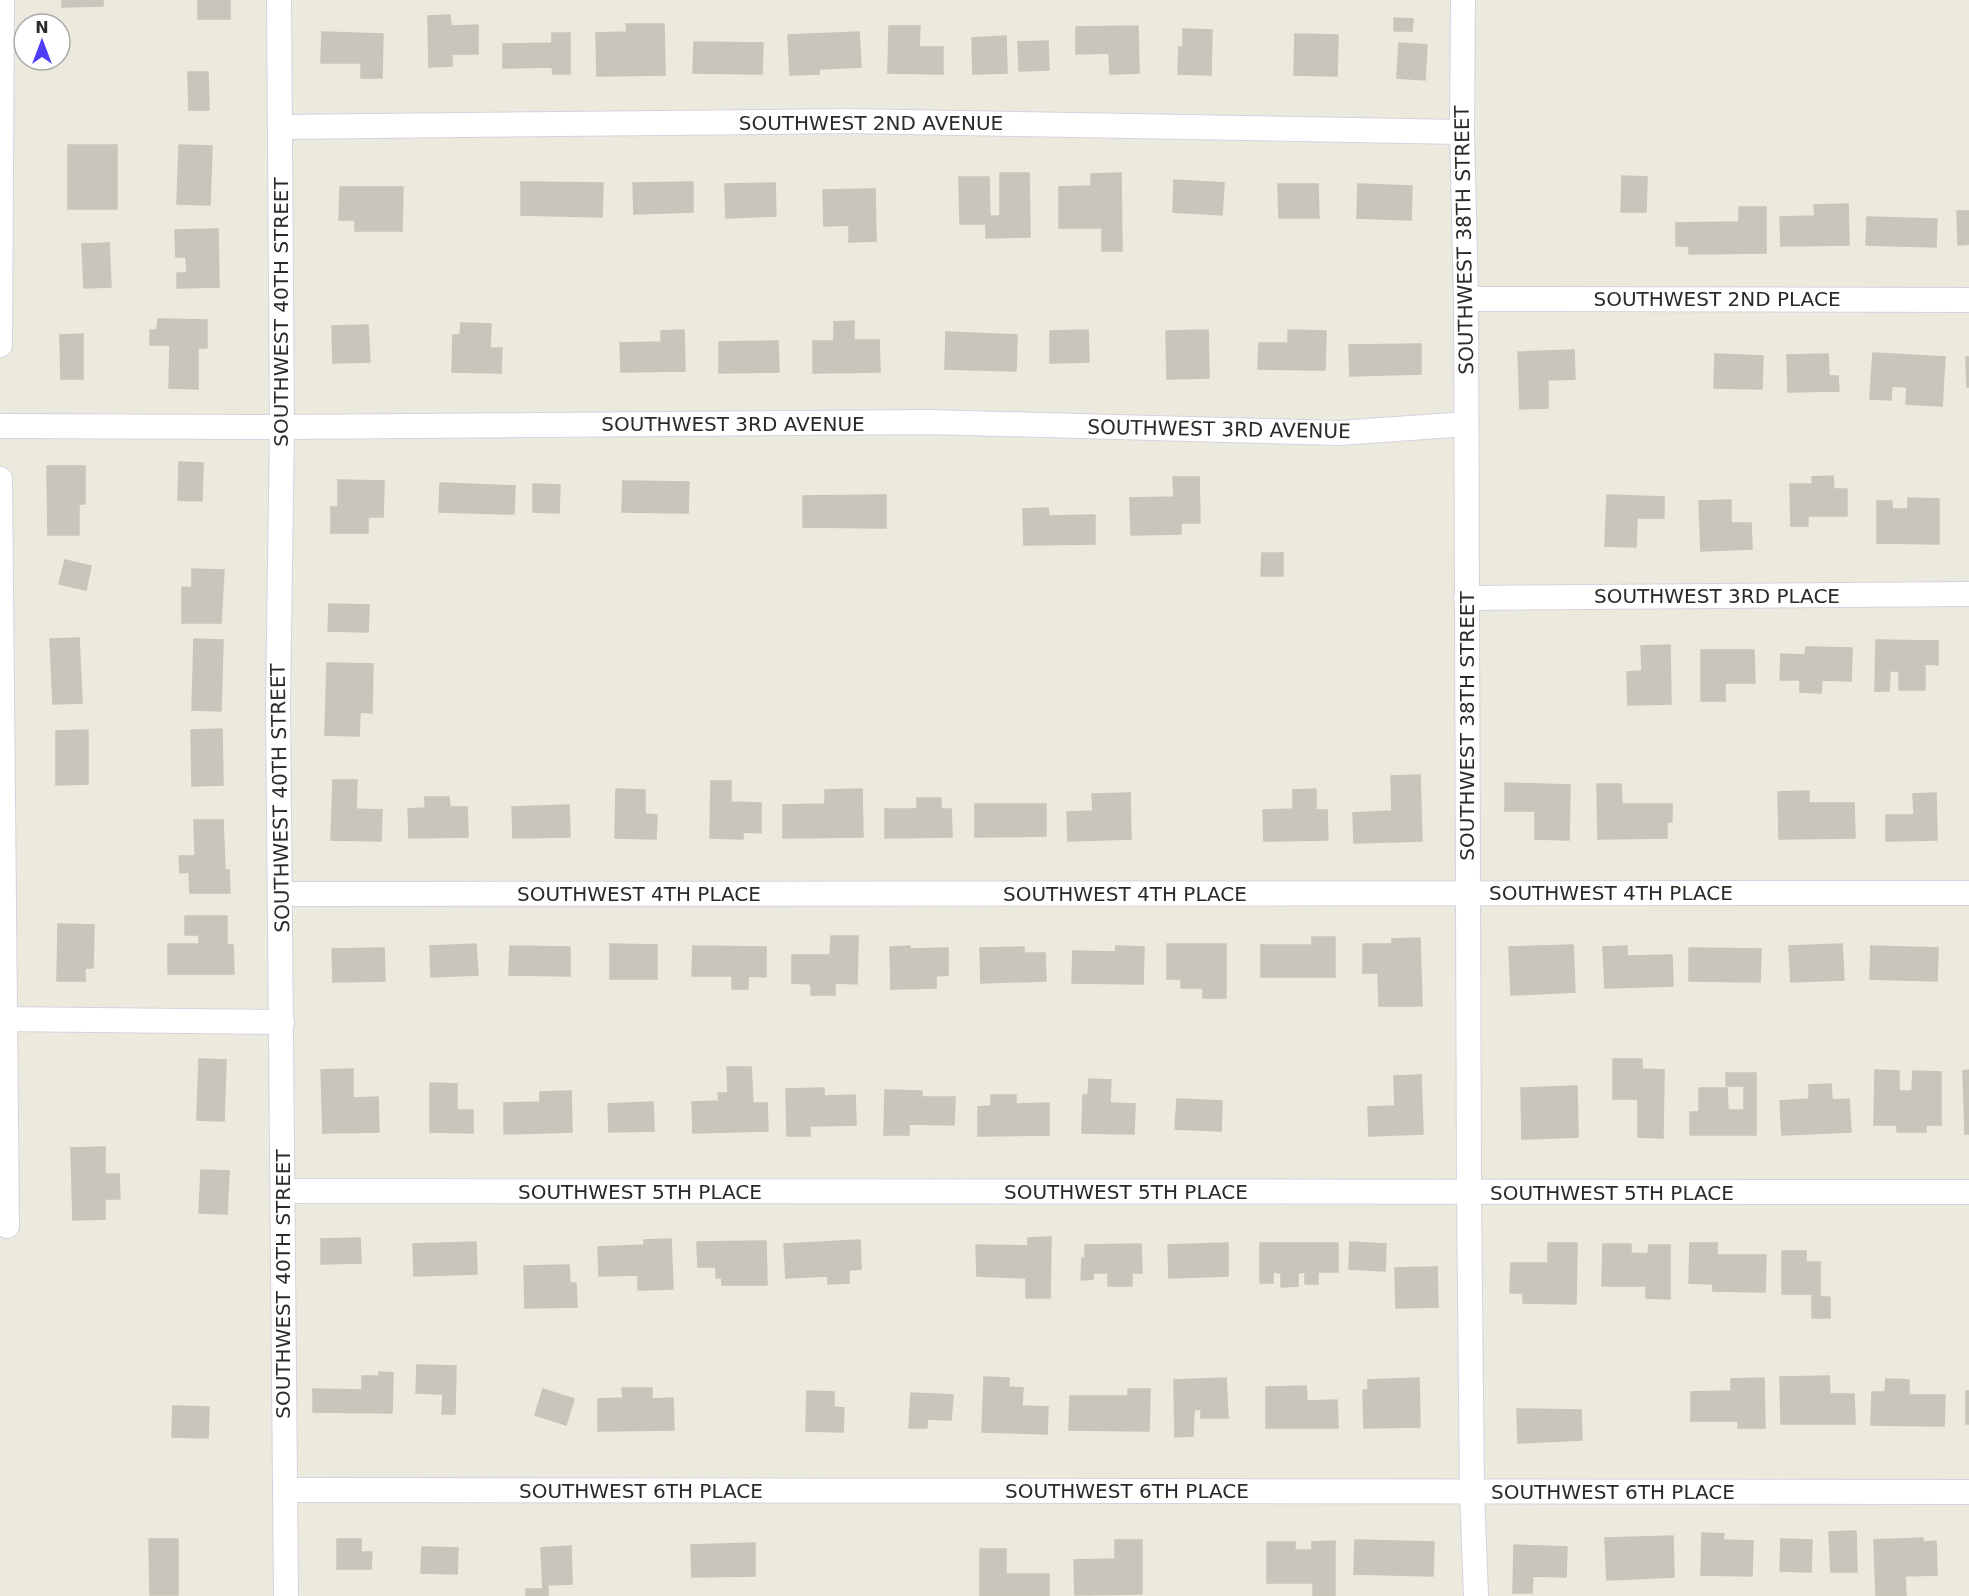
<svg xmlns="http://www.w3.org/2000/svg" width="1969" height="1596" font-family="'DejaVu Sans',sans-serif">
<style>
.building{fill:#c8c6bc;stroke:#c7c6b6;stroke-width:1.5}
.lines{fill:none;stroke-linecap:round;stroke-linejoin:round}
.minor-casing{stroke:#d3d2e3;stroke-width:26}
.minor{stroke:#fff;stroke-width:24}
.labels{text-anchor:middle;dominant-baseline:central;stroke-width:5;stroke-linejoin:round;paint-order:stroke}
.street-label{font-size:20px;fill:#2a2a2a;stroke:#fff}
</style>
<rect width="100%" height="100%" fill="#eceadc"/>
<g class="building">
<polygon points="62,0 103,0 103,6 62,7"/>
<rect x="198" y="0" width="32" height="19"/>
<polygon points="450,15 451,26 478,25 478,54 452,54 452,66 429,67 428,16"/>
<polygon points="1394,18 1413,19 1412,31 1394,31"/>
<polygon points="626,24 664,24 665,75 597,76 596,33 627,32"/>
<polygon points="889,26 920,26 919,47 943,47 943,74 888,73"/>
<polygon points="1138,26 1139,73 1110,74 1109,53 1076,54 1076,27"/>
<polygon points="1183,29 1212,30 1211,75 1178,74 1179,47 1183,48"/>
<polygon points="322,32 383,34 382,78 361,78 361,63 321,63"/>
<polygon points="859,32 861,67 819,69 819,74 790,75 788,35"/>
<polygon points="552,33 570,33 570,74 553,74 552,67 503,68 503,44 552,43"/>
<polygon points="1295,34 1338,35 1337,76 1294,75"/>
<polygon points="1006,36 1007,73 973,74 972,38"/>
<polygon points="1048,41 1049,70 1019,71 1018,42"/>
<polygon points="694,42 763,43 762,74 693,73"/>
<polygon points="1399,43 1427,45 1425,80 1397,78"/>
<polygon points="188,72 208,72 209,110 189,110"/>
<rect x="68" y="145" width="49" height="64"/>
<polygon points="179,145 212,146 210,205 177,204"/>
<polygon points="1000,173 1029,173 1030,237 986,238 986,224 991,224 990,216 1000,216"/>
<polygon points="1121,173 1122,251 1102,251 1102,228 1059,228 1059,187 1091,186 1091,174"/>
<polygon points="1622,176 1647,177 1646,212 1621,212"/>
<polygon points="959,177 989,177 990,224 960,224"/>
<polygon points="1174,180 1224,183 1222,215 1173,212"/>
<polygon points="521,182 603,183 602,217 521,215"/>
<polygon points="693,182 693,212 634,214 633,183"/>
<polygon points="775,183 776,216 726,218 725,184"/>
<polygon points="1278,184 1318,184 1319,218 1279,218"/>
<polygon points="1358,184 1412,186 1411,220 1357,218"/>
<polygon points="340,187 403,187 402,231 355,231 355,220 339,220"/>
<polygon points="875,189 876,241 849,242 849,225 824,226 823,190"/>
<polygon points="1848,204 1849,245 1781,246 1780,217 1815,216 1814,205"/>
<polygon points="1739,207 1766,207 1766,253 1689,254 1689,246 1676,246 1676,223 1739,222"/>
<polygon points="1957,211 1969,211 1969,244 1958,245"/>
<polygon points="1867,217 1937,219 1936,247 1866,245"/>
<polygon points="218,229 219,287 177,288 177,273 187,273 186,257 176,257 175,230"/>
<polygon points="109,243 111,287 84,288 82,244"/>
<polygon points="158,319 207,320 207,348 198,348 198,389 169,388 170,345 150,345 150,330 157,330"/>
<polygon points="854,321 854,340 879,340 880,372 813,373 813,341 834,341 834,322"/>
<polygon points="461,323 491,324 490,348 502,348 501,373 452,372 453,335 460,335"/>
<polygon points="368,325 370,362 333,363 332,326"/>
<polygon points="684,330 685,371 621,372 620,343 661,342 661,331"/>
<polygon points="1088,330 1089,362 1050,363 1050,331"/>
<polygon points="1208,330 1209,378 1167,379 1166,331"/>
<polygon points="1288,330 1326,331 1325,370 1258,369 1259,343 1288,343"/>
<polygon points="946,332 1017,335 1016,371 945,369"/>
<polygon points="83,334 83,379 61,379 60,335"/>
<polygon points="778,341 779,372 719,373 719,342"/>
<polygon points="1421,344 1421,374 1350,376 1349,345"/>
<polygon points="1574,350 1575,379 1548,380 1548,408 1520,409 1518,352"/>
<polygon points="1873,353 1945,357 1942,406 1906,404 1907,387 1892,386 1891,400 1870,399"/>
<polygon points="1715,354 1763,356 1762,389 1714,388"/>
<polygon points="1828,354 1829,376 1838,376 1839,391 1788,392 1787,355"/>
<polygon points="1966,357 1969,357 1969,387 1967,387"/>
<polygon points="179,462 203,463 202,501 178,500"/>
<polygon points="47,466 85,466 85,504 79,504 79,535 48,535"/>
<polygon points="1833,476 1834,489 1847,489 1847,516 1808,516 1808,526 1791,526 1790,484 1812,484 1812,477"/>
<polygon points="1173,477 1199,477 1200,523 1181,523 1181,534 1131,535 1130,498 1174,497"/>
<polygon points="338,480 384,481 383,517 368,517 368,533 331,533 331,507 338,507"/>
<polygon points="623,481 689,482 688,513 622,512"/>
<polygon points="440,483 515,486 514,514 439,512"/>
<polygon points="533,484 560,485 559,513 533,512"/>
<polygon points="886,495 886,528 803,527 803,496"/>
<polygon points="1607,495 1664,497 1664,518 1637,518 1636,547 1605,546"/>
<polygon points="1908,498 1939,499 1939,544 1877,543 1877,501 1892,501 1892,509 1908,509"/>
<polygon points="1731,500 1731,523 1751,523 1752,549 1701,551 1699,501"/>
<polygon points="1048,508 1049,516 1095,515 1095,544 1024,545 1023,509"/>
<polygon points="1262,553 1283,553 1283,576 1261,576"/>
<polygon points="65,560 91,566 86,590 59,584"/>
<polygon points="192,569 224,570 221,623 182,623 182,587 192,588"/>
<polygon points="329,604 369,605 368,632 328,631"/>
<polygon points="79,638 82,703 53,704 50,639"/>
<polygon points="194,639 223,640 221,711 192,710"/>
<polygon points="1876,640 1938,641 1938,665 1925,664 1925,690 1899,690 1899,671 1890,671 1889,691 1875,691"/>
<polygon points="1670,645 1671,704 1628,705 1627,672 1642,671 1641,646"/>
<polygon points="1806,647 1852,648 1851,681 1822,680 1821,693 1800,692 1800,680 1780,680 1781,654 1805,655"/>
<polygon points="1701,650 1754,650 1755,683 1725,683 1725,701 1701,701"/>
<polygon points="327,663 373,664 372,713 360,712 359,736 325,735"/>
<polygon points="222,729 223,785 192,786 191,730"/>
<polygon points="88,730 88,784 56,785 56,731"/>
<polygon points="1420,775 1422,841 1354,843 1353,813 1392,811 1391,776"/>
<polygon points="333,780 357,780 356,809 382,810 381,841 331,840"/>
<polygon points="711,781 731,781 731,802 761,803 761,833 743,832 743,839 710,838"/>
<polygon points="1505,783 1570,785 1569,840 1535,839 1535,811 1505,811"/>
<polygon points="1597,784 1621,784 1622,804 1672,804 1672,822 1667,822 1667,838 1598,839"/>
<polygon points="616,789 645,790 645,814 657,815 656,839 615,838"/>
<polygon points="862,789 863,837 783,838 783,805 825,804 825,790"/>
<polygon points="1316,789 1316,810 1327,810 1328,840 1264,841 1263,810 1293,809 1293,790"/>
<polygon points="1809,791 1809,803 1854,803 1855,838 1779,839 1778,792"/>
<polygon points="1130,793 1131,839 1068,841 1067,812 1093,811 1092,794"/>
<polygon points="1936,793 1937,840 1886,841 1886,815 1914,815 1913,794"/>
<polygon points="425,797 449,797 450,807 467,807 468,837 409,838 408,809 425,808"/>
<polygon points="917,798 941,798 941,809 951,809 952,837 885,838 885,809 917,809"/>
<polygon points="975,804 1046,804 1046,836 975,837"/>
<polygon points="569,805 570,837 513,838 512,807"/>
<polygon points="194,820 223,820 225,870 229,870 230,893 190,893 189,872 180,873 179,856 195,856"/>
<polygon points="185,916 227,916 227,945 233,945 234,974 168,974 168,944 199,944 199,935 185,935"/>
<polygon points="58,924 94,925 93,968 85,968 85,981 57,981"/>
<polygon points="831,936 858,936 857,984 835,983 835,995 811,995 811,984 792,983 792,955 830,955"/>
<polygon points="1312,937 1335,937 1335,977 1261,977 1261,945 1312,945"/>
<polygon points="1420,938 1422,1006 1379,1006 1378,973 1363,973 1363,944 1392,944 1392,939"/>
<polygon points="476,944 478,975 431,977 430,946"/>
<polygon points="610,944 657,945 657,979 610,979"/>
<polygon points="1167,944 1226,944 1226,998 1203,998 1203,988 1181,988 1181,979 1167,979"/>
<polygon points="1842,944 1844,980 1791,982 1789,946"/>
<polygon points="1573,945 1575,992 1511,995 1509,947"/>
<polygon points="510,946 570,947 570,976 509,975"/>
<polygon points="693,946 766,947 766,977 748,976 748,989 732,989 732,976 692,976"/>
<polygon points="910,946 910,949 948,948 948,975 936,976 936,988 891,989 890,947"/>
<polygon points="1116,946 1144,947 1143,984 1072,983 1073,951 1115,952"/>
<polygon points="1627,946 1627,956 1672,955 1673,986 1605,988 1603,947"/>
<polygon points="1871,946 1938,948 1937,981 1870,979"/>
<polygon points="1024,947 1024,953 1045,953 1046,981 981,983 980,948"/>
<polygon points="384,948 385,981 333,982 332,949"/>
<polygon points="1689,948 1761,949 1760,982 1689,981"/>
<polygon points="199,1059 226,1060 224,1121 197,1120"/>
<polygon points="1613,1059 1642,1059 1642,1069 1664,1070 1663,1138 1638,1137 1638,1099 1613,1099"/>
<polygon points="727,1067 751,1067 753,1103 767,1103 768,1131 693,1133 692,1102 719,1101 718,1093 728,1093"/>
<polygon points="353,1069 353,1098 378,1097 379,1132 323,1133 321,1070"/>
<polygon points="1875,1070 1899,1071 1899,1091 1912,1091 1913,1071 1941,1072 1941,1125 1926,1125 1926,1132 1897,1132 1897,1125 1874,1125"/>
<polygon points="1969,1070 1969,1134 1965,1134 1963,1071"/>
<polygon points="1726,1073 1756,1073 1756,1135 1690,1135 1690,1112 1699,1112 1699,1088 1727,1088 1728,1110 1744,1110 1744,1086 1726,1086"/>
<polygon points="1421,1075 1423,1134 1369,1136 1368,1107 1395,1106 1394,1076"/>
<polygon points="1089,1079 1111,1080 1110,1103 1135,1104 1134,1134 1082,1133 1083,1095 1088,1095"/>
<polygon points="430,1083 457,1084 457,1110 473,1110 473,1133 430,1132"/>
<polygon points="1831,1084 1832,1100 1849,1099 1851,1132 1782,1135 1780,1101 1809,1099 1809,1085"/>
<polygon points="1577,1086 1578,1137 1522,1139 1521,1088"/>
<polygon points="824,1088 824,1096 855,1095 856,1125 810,1126 810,1136 787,1136 786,1089"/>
<polygon points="885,1090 922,1091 922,1097 955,1097 954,1125 909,1124 909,1135 884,1135"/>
<polygon points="571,1091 572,1132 504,1134 504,1103 540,1102 540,1092"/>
<polygon points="991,1095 1016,1095 1016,1104 1049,1103 1049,1135 978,1136 978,1107 991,1106"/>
<polygon points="1177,1099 1222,1101 1221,1131 1175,1129"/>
<polygon points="653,1102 654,1131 609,1132 608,1104"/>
<polygon points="105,1147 105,1174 119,1174 120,1199 105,1199 105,1219 73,1220 71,1148"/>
<polygon points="201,1170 229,1171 227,1214 199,1213"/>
<polygon points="1051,1237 1050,1298 1026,1298 1026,1278 977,1276 976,1245 1028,1246 1028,1238"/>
<polygon points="360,1238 361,1263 321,1264 321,1239"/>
<polygon points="671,1239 673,1289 638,1290 638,1275 599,1276 598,1247 644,1245 644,1240"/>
<polygon points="860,1240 861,1269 849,1270 849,1283 828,1284 828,1276 786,1278 784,1244"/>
<polygon points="766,1241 767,1285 722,1285 722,1278 716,1278 716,1267 698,1267 697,1242"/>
<polygon points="476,1242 477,1274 414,1276 413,1244"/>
<polygon points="1350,1242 1386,1244 1385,1271 1349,1269"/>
<polygon points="1228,1243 1228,1276 1169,1278 1168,1245"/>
<polygon points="1260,1243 1338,1243 1338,1272 1318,1272 1318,1284 1305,1284 1305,1272 1298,1273 1298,1286 1281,1287 1281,1273 1273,1272 1273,1283 1260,1283"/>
<polygon points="1548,1243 1577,1243 1576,1304 1523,1303 1523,1293 1510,1293 1511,1263 1548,1263"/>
<polygon points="1690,1243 1717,1243 1717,1255 1766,1255 1765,1292 1713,1291 1713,1284 1689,1283"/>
<polygon points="1141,1244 1142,1273 1132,1273 1132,1286 1108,1286 1108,1273 1093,1273 1093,1279 1081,1280 1082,1258 1085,1258 1085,1245"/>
<polygon points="1603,1244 1631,1244 1631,1253 1648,1254 1649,1245 1670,1245 1670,1299 1646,1298 1646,1286 1602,1286"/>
<polygon points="1782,1251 1806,1251 1806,1262 1820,1262 1820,1297 1830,1297 1830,1318 1812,1318 1812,1294 1782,1294"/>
<polygon points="569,1265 570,1283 576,1283 577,1307 525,1308 524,1266"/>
<polygon points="1437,1267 1438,1307 1396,1308 1395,1268"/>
<polygon points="417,1365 456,1366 455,1414 442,1414 443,1394 416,1393"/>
<polygon points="379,1372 393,1373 392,1413 313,1412 313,1389 362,1390 362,1376 379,1376"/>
<polygon points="1829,1376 1830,1394 1854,1394 1855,1424 1781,1424 1780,1377"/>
<polygon points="984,1377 1009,1378 1009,1387 1023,1388 1022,1406 1048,1407 1047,1434 982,1432"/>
<polygon points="1226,1378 1228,1418 1201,1418 1201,1409 1194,1410 1193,1436 1175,1437 1174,1380"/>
<polygon points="1419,1378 1420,1427 1364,1428 1363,1390 1368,1390 1368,1380"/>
<polygon points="1764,1378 1765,1428 1738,1428 1738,1421 1691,1421 1691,1392 1731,1391 1731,1379"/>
<polygon points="1886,1379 1909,1380 1909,1395 1945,1395 1944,1426 1871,1425 1872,1392 1885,1392"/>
<polygon points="1306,1386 1307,1401 1337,1400 1338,1428 1266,1428 1266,1387"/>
<polygon points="622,1388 652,1388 652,1399 673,1398 674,1430 598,1431 598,1399 623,1398"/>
<polygon points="543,1389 574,1399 566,1425 535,1415"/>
<polygon points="1128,1389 1150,1389 1149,1431 1069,1430 1070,1396 1128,1396"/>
<polygon points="807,1391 834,1392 834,1407 844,1408 843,1432 806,1431"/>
<rect x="1966" y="1391" width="3" height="33"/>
<polygon points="911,1393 953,1395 951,1420 927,1419 927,1428 909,1428"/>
<polygon points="173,1406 209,1407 208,1438 172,1437"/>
<polygon points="1517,1409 1581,1410 1582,1440 1518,1443"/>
<polygon points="1856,1531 1857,1572 1831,1572 1829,1532"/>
<polygon points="1702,1533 1724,1534 1723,1540 1753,1541 1752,1576 1701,1575"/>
<polygon points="1673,1536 1674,1577 1607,1580 1605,1538"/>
<polygon points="1923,1538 1923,1542 1936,1541 1937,1575 1905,1576 1906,1596 1876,1596 1874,1540"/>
<polygon points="149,1539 178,1539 178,1595 150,1595"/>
<polygon points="337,1539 361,1539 361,1552 372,1552 371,1569 337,1569"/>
<polygon points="1781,1539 1812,1540 1811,1572 1780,1571"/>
<polygon points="1115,1540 1142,1540 1142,1594 1075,1595 1074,1560 1115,1559"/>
<polygon points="1355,1540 1434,1542 1433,1576 1354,1574"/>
<polygon points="1335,1541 1335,1596 1313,1596 1313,1583 1267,1583 1267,1542 1295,1542 1295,1550 1312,1550 1312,1542"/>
<polygon points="755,1543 755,1576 692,1577 691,1545"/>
<polygon points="1514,1545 1567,1547 1566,1577 1533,1576 1532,1593 1513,1593"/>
<polygon points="571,1546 572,1584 548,1585 548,1596 526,1596 526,1589 543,1589 541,1548"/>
<polygon points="422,1547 458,1548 457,1574 421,1573"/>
<polygon points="980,1549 1006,1549 1006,1574 1049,1574 1049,1596 980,1596"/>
</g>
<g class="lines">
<defs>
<g id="minor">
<polyline points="279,0 282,427 278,703 286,1596"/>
<polyline points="1463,0 1462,132 1466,299 1469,1193 1472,1492 1476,1596"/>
<polyline points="281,127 847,121 1462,132"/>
<polyline points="1466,299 1969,300"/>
<polyline points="0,345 2,0"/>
<polyline points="0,426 282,427 929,422 1340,433 1466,424"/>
<polyline points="0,479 7,1226"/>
<polyline points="1466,598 1969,594"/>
<polyline points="281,894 1969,893"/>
<polyline points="0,1019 282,1022"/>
<polyline points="283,1191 1969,1192"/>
<polyline points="285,1490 1969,1492"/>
</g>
</defs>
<use href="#minor" class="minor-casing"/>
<use href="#minor" class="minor"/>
</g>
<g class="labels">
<g class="street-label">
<text x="871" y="123">SOUTHWEST 2ND AVENUE</text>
<text transform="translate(1464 240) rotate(-91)">SOUTHWEST 38TH STREET</text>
<text x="1717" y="299">SOUTHWEST 2ND PLACE</text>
<text transform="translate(281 312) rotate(-90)">SOUTHWEST 40TH STREET</text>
<text x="733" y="424">SOUTHWEST 3RD AVENUE</text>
<text transform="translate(1219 429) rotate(1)">SOUTHWEST 3RD AVENUE</text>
<text x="1717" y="596">SOUTHWEST 3RD PLACE</text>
<text transform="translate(1467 726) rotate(-90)">SOUTHWEST 38TH STREET</text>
<text transform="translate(280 798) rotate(-91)">SOUTHWEST 40TH STREET</text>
<text x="1611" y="893">SOUTHWEST 4TH PLACE</text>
<text x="639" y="894">SOUTHWEST 4TH PLACE</text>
<text x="1125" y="894">SOUTHWEST 4TH PLACE</text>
<text x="640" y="1192">SOUTHWEST 5TH PLACE</text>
<text x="1126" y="1192">SOUTHWEST 5TH PLACE</text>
<text x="1612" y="1193">SOUTHWEST 5TH PLACE</text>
<text transform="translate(283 1284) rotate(-90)">SOUTHWEST 40TH STREET</text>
<text x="641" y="1491">SOUTHWEST 6TH PLACE</text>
<text x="1127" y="1491">SOUTHWEST 6TH PLACE</text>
<text x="1613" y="1492">SOUTHWEST 6TH PLACE</text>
</g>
</g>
<g transform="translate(42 42)"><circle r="28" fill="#ffffff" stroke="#aaaaaa" stroke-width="1.5"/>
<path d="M0-4.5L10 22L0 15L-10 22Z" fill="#4e3ef8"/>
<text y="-9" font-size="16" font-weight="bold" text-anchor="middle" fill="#2a2a2a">N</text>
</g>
</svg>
